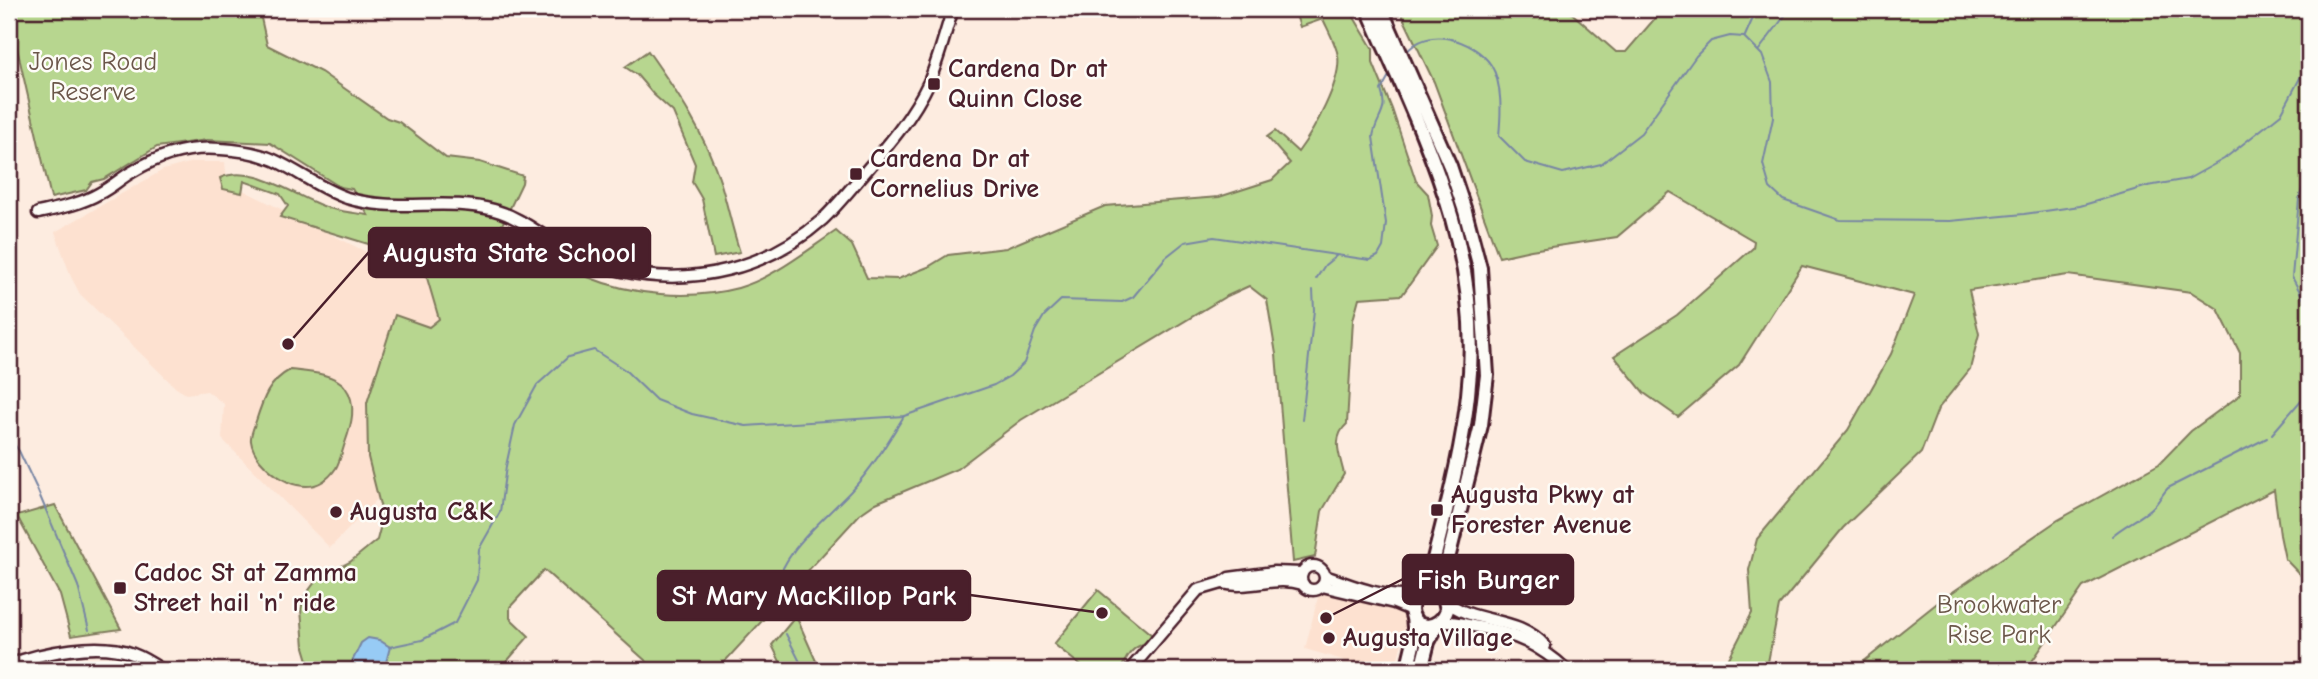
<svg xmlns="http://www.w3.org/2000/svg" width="2318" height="679" font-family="'Comic Neue',sans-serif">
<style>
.built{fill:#fde1d0}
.green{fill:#b7d68f;stroke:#807a5d;stroke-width:2}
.water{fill:#97cbf5;stroke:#7886a4;stroke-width:2}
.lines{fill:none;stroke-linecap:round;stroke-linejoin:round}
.stream{stroke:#7886a4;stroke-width:2}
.minor-casing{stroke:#4a1f2b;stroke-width:15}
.major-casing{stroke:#4a1f2b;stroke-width:18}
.minor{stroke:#fdfcf7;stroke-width:10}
.major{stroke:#fdfcf7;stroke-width:12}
.poi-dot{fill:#4a1f2b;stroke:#fdfcf7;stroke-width:2.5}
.labels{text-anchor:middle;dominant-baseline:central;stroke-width:5;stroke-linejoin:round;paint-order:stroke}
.park-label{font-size:26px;fill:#6b5649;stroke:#fdfcf7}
.poi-label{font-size:26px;font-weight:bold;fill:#4a1f2b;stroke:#fdfcf7;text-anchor:start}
.leader{fill:none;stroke:#4a1f2b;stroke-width:2.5}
.callout-dot{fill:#4a1f2b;stroke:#fdfcf7;stroke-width:2.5}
.callout{fill:#4a1f2b;stroke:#4a1f2b;stroke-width:2.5}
.callout-label{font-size:28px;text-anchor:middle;font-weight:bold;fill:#fff}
</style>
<rect width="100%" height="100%" fill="#fdece0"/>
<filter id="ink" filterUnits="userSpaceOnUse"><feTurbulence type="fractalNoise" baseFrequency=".0143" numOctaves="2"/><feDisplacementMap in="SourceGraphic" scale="14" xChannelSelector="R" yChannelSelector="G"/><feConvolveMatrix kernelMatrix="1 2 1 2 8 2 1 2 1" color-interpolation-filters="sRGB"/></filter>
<g filter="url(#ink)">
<g class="built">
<polygon points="193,162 225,162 227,182 400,269 425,271 443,326 409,466 330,548 222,439 224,404 207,391 186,394 176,388 80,294 71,277 55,232 163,170"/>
<polygon points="1329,591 1374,602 1401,612 1405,618 1405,629 1395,670 1353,670 1343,660 1305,649 1318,597"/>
</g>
<g class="green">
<path d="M13,9h246l8,36 54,27 66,46 12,4 47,36 34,4 43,14 -1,7 -22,46c28,16 55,35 85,47 46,19 104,25 153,12 35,-10 68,-37 98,-57l16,14 15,33 31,1 30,-12 20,-12 58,-7 99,-42 114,-9 53,-17 18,-17 -23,-26 8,-6 23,21c15,-20 44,-71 40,-96 -2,-12 -10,-26 -15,-37l-23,8 -4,-12 -7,-6h60l24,40v14l19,46 24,72 12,13 4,22 -1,10 6,20 -35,49 -43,3 -6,22 -6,104c-16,14 -7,32 -3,50l-22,37 -7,46 -22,5 -17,-208 -9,-54 -18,-14 -24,11 -204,123 -64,49 -81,34 -16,11 -143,156h-61l-112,-100 -34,37v11l19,18 -27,31 3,3h-194l-7,-23 -3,-38 3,-12 14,-19 32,-16 27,-22 6,-23 -15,-60 -1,-54 28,-88 34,12 10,-8 -14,-48 -24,-17 -121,-37 8,-11 -8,-12 -36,-13 -2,12 -19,-4 -3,-11c35,-15 76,20 109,30 13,4 26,5 39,7l-16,-26 -12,-2 -70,-44 -63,-3 -50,7 -53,32 -12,3 -6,8 -35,8 -39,-172z"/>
<polygon points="1399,9 1567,9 1616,52 1626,52 1663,9 2309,9 2309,584 2285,559 2280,535 2274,490 2083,587 2026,670 1853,670 1941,600 2058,520 2159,464 2191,431 2240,395 2240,353 2218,309 2191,292 2068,275 1969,290 1979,334 1970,369 1938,409 1921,453 1843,528 1779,606 1768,662 1762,670 1740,670 1727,662 1752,613 1749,570 1757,539 1848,430 1891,354 1914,295 1802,266 1739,365 1678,417 1644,393 1614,356 1677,315 1753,248 1754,241 1670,192 1617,237 1531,250 1499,257 1434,82"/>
<path d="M648,51c29,41 58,84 73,133 7,23 11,45 19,68l-26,5 -12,-58 -10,-17 3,-18 -22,-52 -20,-18 -16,-19 -12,-8z"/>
<path d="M290,370c16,2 45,3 55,17 13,17 6,39 0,56 -3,9 -5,18 -9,25 -22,33 -56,15 -76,-8 -5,-6 -8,-11 -9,-19 -1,-6 3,-14 5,-20 7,-22 13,-40 34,-51z"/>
<polygon points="55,505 121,629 71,636 60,595 17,516"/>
<path d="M1098,590l55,46c-5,7 -7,6 -14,10 -9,4 -15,16 -18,24h-35l-32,-26z"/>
<polygon points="796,616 820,670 784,670 772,645"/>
</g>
<polygon class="water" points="368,638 379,640 390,647 384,670 348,670 361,643"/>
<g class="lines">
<g class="stream">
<polyline points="1745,36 1757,9"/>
<polyline points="1759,50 1790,9"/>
<path d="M1406,53c21,-28 67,-14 85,12 12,19 10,50 8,71l26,26 38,11 38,-9 40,-31 55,-77 15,-15 19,-5 14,1 18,18 10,27 1,36 -10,46 7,24 13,12 57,20 110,1 74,-7 56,-8 68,-20 40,-7 36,-20 57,-45 28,-53"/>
<polyline points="2309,168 2299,199 2292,277 2309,309"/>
<polyline points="1316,279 1325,265 1336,256"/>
<polyline points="1302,420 1314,310 1313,290"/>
<polyline points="2272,434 2309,391"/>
<polyline points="9,437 19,451 37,489 78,586 89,630"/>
<path d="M2112,536c12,-11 33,-20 42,-30 6,-6 8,-12 14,-18l99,-50"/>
<path d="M770,599c16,-52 44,-70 80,-107 21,-22 38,-50 54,-76"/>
<polyline points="786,634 804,670"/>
<path d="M389,647l33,-7 33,-17 22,-43 2,-31 21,-37 6,-46 9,-41 22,-40 31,-28 26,-7 31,20 31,30 36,14 54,12 158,-10 90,-31 16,-9 14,-13 11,-32 9,-15 17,-16 61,2 11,-5 33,-40 19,-15 29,-5 156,23 8,-4 5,-9 3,-24 -13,-86c3,-21 16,-23 8,-47l9,-16"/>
</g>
<defs>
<g id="minor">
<path d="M38,213c22,-5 43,-9 62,-20 12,-6 21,-15 32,-21 27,-17 58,-26 89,-23 18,1 37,4 53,11 26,12 46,29 73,38 49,15 99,-1 147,12 22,6 39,19 58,31 22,13 45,24 70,30 71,16 146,-3 200,-51 16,-15 29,-32 44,-49 24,-28 47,-55 63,-89 10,-24 16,-49 24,-73"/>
<circle cx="1313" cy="578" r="12"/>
<path d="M1325,576c28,10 62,24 92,19"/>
<path d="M1222,583c27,7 53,-8 81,1"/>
<polyline points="1322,586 1394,603 1411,610"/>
<path d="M1445,600c29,26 72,14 100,46"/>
<path d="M1439,622c14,-1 26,2 39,5 38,7 60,17 89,43"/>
<path d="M9,665c33,-13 91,-24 124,-11 11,4 20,10 29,16"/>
<polyline points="1130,670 1198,590 1222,583 1229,578 1274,572 1302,573"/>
</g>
<g id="major">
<path d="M1368,9c55,127 117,242 100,386 -6,58 -22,115 -36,172 -1,5 -2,10 -5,15 -5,9 -16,16 -16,27 1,23 29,22 36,1l-4,-19 1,-16 37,-150 6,-50 -7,-107 -15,-57 -15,-45 -69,-157"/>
<polyline points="1407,670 1415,637 1413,617"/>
<polyline points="1421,670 1428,642 1437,625"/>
</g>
</defs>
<use href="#minor" class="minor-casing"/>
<use href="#major" class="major-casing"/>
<use href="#minor" class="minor"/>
<use href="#major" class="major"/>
</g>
</g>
<g class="poi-dot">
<rect x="927" y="77" width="14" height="14" rx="3.5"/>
<rect x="849" y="167" width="14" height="14" rx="3.5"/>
<rect x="1430" y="503" width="14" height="14" rx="3.5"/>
<circle cx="336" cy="512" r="7"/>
<rect x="113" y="581" width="14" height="14" rx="3.5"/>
<circle cx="1329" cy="638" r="7"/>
</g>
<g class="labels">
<g class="park-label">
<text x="93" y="62">Jones Road<tspan x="93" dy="30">Reserve</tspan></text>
<text x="1999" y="605">Brookwater<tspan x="1999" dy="30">Rise Park</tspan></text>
</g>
<g class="poi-label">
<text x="948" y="69">Cardena Dr at<tspan x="948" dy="30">Quinn Close</tspan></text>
<text x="870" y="159">Cardena Dr at<tspan x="870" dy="30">Cornelius Drive</tspan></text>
<text x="1451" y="495">Augusta Pkwy at<tspan x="1451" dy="30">Forester Avenue</tspan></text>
<text x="350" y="512">Augusta C&amp;K</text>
<text x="134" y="573">Cadoc St at Zamma<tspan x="134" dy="30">Street hail 'n' ride</tspan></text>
<text x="1343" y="638">Augusta Village</text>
</g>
</g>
<path class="leader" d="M288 344L369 252M1326 618L1403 579M1102 613L970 595"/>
<g class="callout-dot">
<circle cx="288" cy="344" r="7"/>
<circle cx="1326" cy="618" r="7"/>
<circle cx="1102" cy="613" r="7"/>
</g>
<g class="callout">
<rect x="369" y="228" width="281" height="49" rx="7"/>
<rect x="1403" y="555" width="170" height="49" rx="7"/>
<rect x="658" y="571" width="312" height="49" rx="7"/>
</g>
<g class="callout-label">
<text x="510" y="262">Augusta State School</text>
<text x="1488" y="589">Fish Burger</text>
<text x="814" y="605">St Mary MacKillop Park</text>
</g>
<rect width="2318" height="679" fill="none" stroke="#fdfcf7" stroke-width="35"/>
<rect x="18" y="18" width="2283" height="644" fill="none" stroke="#4a1f2b" stroke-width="2.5" filter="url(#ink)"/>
</svg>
